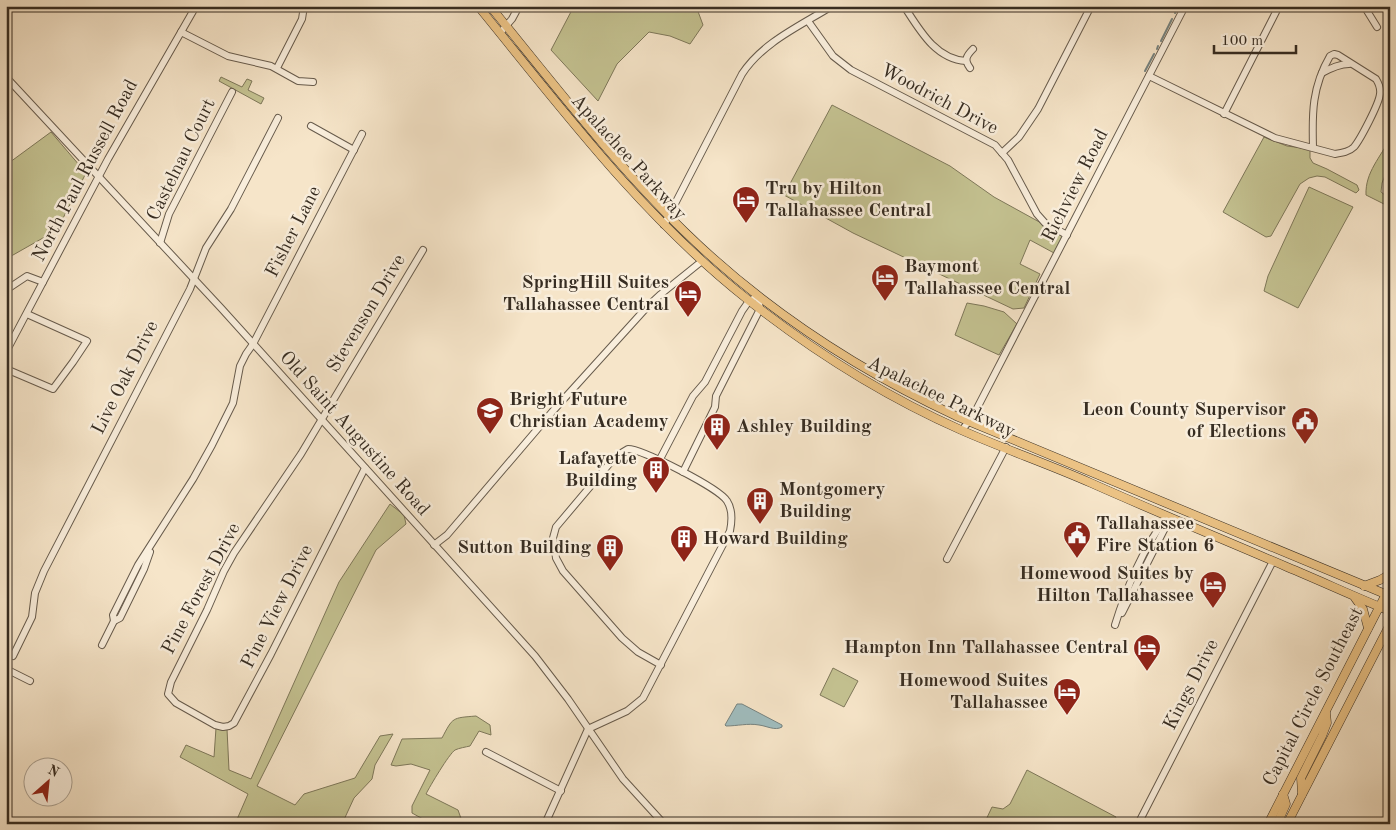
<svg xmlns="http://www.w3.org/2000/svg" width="1396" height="830" font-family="'Old Standard TT',serif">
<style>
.green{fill:#c4c291;stroke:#7e785a}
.water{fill:#a0bdbf;stroke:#768380}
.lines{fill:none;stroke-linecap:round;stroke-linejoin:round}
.stream{stroke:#768380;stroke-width:2}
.minor-casing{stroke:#675b4c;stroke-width:8}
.major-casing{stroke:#372d22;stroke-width:9}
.minor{stroke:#f9eedc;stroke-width:6}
.major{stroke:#ebc284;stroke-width:8}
.labels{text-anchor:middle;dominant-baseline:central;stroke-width:5;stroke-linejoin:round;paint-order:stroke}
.street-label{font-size:19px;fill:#372d22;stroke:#f9eedc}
.poi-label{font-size:19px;font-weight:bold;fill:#372d22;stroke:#f9eedc;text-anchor:start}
</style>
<rect width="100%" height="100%" fill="#f6e5c9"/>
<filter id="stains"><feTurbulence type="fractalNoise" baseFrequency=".004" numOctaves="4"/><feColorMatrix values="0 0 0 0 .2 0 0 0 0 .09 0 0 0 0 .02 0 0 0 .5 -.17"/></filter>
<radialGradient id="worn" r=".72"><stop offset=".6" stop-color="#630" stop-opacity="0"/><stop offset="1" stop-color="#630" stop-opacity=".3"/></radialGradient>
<g class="green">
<polygon points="574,6 696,6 703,25 690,44 670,36 649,32 617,64 598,101 551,50"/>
<polygon points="221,77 242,87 247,79 252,81 248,90 264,98 261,104 219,81"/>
<polygon points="832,105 950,166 994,197 1063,235 1054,253 1030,240 1020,264 1040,274 1024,308 1013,309 853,233 784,195"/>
<polygon points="51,132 86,173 57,230 6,259 6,165"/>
<polygon points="1264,137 1287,146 1310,149 1310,158 1313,163 1327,169 1357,185 1359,190 1356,193 1325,177 1317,176 1309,178 1300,184 1271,236 1266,237 1223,212"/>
<path d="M1390,138v25l-8,20 -1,9 9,7v8l-24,-12c-1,-23 15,-38 24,-57z"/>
<polygon points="1309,187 1353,207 1298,308 1264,291 1268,276"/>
<polygon points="967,303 984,306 1004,312 1017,324 999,355 955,335"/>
<polygon points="390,504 404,515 406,524 376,550 257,786 295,805 304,794 355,778 380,736 393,734 375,765 372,779 354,798 342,824 235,824 248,794 180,757 186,745 214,757 216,728 227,729 229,770 251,779 339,582"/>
<polygon points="833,668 858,681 844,707 820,695"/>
<path d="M476,716l14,9 1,10 -12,-4 -9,15c-4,1 -11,2 -15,4 -6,4 -25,36 -29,44l32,16 5,14h-31l-20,-11v-7l18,-36 -19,-6 -15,2 -5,-1 11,-26 40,-1c11,-21 10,-20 34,-22z"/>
<polygon points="1027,770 1116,817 1113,824 984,824 992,807 1003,809 1010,804"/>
</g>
<path class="water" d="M737,704h5l40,21v2c-7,4 -15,-1 -23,-2 -11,-2 -22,1 -33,1l-1,-1z"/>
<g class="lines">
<g class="stream">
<polyline points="1175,13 1179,6"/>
<polyline points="1161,41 1172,19"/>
<polyline points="1157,49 1158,46"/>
<polyline points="1145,71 1154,54"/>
</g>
<defs>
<g id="minor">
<path d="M904,6c15,23 31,53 62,55"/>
<polyline points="1364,6 1377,27"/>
<polyline points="808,21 833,56 851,70 995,145 1008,160 1037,214 1045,223 1067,235"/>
<polyline points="181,32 228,56 271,66 298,81 313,82"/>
<polyline points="500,33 512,19 519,6"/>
<polyline points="277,68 302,19 304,6"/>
<path d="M970,68c-6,-8 -4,-12 3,-19"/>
<path d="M1322,73c9,-5 17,-9 27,-9"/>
<path d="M1149,76l126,62 60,16c7,-1 14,-2 19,-7 6,-7 25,-43 26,-53 1,-6 -1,-10 -4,-15l-38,-24 -4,-1 -4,2c-18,31 -18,57 -17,91"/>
<polyline points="6,77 221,308 535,656 568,699 623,779 664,824"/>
<polyline points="1224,114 1279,6"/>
<polyline points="311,126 354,150"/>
<polyline points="1002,153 1019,137 1038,109 1091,6"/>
<path d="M664,225l78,-151c21,-32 58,-48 90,-68"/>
<polyline points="160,243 169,214 232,92"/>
<polyline points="6,290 27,276 43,282"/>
<polyline points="6,352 108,159 196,6"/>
<polyline points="6,369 53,389 73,362 87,341 27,314"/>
<polyline points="962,430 973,416 1185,6"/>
<polyline points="659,461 693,396 705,382 742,311 749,301 758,296 760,309 716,396 715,407 683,472"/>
<polyline points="365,468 271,654 234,723 229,726 223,727 215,725 176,703 168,694 171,682 207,610 224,571 234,553 301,454 423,250"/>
<polyline points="434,545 447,535 552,412 648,306 661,294 702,261"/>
<polyline points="947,559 1006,447"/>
<polyline points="1122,613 1164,530 1167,519"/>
<polyline points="114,621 113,615 138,565 193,479 212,445 233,403 240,366 246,354 253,344 362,134"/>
<path d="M1115,625c11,-36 29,-79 52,-108"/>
<polyline points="102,645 114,621 120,618 144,569 150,552"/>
<polyline points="13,656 32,617 35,593 44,571 190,289 206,248 231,209 278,118"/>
<polyline points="6,669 30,681"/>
<path d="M588,729l39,-18 16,-13 87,-167c2,-10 3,-21 -3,-30 -8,-13 -85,-52 -99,-52l-10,6 -8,8 -54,64 -3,11 3,20 7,13 59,67 16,14 23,13"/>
<polyline points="486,752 561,791"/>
<polyline points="545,824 588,729"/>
<polyline points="1138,824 1273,561"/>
</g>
<g id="major">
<path d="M478,6c84,103 164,210 269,293 66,52 137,97 214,131 43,19 87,34 130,53 65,29 131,56 196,84 34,14 68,30 103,44"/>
<path d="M490,6c63,77 124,157 195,226 79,77 171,137 271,184l434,180"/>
<polyline points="1364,586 1380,580 1390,574"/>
<polyline points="1355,598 1363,609 1368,628"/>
<polyline points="1302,794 1301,778 1322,736 1327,723 1326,713"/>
<polyline points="1268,824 1390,586"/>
<polyline points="1277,824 1286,804 1283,794"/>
<polyline points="1287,824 1390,624"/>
</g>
</defs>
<use href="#minor" class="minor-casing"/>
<use href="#major" class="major-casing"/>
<use href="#minor" class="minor"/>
<use href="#major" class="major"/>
</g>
<defs>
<symbol id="hotel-pin" viewBox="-11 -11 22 30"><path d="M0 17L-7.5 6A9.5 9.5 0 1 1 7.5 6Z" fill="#8f2418" stroke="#f9eedc"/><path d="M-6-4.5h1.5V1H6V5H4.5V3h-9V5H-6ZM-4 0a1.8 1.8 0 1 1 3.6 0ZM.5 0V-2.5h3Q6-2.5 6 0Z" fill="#fff"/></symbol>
<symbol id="school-pin" viewBox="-11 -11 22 30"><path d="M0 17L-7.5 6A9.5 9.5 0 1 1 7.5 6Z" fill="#8f2418" stroke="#f9eedc"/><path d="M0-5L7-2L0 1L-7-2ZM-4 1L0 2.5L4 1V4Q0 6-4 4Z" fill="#fff"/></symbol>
<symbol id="civic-pin" viewBox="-11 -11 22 30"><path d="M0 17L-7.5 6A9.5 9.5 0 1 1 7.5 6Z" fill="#8f2418" stroke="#f9eedc"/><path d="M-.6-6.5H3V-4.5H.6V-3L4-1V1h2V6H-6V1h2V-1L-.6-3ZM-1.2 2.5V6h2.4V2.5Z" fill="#fff"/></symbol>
<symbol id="building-pin" viewBox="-11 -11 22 30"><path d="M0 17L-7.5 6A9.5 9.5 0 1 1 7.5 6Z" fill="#8f2418" stroke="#f9eedc"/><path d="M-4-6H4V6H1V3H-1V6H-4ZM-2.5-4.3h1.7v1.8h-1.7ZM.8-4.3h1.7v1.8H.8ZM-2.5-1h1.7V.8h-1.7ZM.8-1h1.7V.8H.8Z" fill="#fff"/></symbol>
</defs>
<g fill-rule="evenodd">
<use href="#hotel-pin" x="730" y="184" width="32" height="43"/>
<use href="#hotel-pin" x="869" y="262" width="32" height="43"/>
<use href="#hotel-pin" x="672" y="278" width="32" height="43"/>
<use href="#school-pin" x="474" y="395" width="32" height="43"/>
<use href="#civic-pin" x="1289" y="405" width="32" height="43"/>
<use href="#building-pin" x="701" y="411" width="32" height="43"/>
<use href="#building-pin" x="640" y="454" width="32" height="43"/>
<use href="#building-pin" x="744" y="485" width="32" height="43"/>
<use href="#civic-pin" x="1061" y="519" width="32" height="43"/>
<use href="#building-pin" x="668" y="523" width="32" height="43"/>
<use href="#building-pin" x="594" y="532" width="32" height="43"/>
<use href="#hotel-pin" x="1197" y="569" width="32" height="43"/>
<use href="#hotel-pin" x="1131" y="632" width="32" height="43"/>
<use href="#hotel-pin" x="1051" y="676" width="32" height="43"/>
</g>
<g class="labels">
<g class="street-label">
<text transform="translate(939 100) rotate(28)">Woodrich Drive</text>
<text transform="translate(628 158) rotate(48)">Apalachee Parkway</text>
<text transform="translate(182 160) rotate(-64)">Castelnau Court</text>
<text transform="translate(86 171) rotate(-62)">North Paul Russell Road</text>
<text transform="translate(1076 186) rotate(-63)">Richview Road</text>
<text transform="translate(294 232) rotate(-63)">Fisher Lane</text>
<text transform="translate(367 314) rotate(-59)">Stevenson Drive</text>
<text transform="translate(126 378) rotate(-63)">Live Oak Drive</text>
<text transform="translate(941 398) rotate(26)">Apalachee Parkway</text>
<text transform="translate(354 434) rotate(48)">Old Saint Augustine Road</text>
<text transform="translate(202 589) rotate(-62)">Pine Forest Drive</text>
<text transform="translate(278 607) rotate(-63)">Pine View Drive</text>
<text transform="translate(1192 685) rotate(-63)">Kings Drive</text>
<text transform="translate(1314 697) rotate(-63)">Capital Circle Southeast</text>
</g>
<g class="poi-label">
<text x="765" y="189">Tru by Hilton<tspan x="765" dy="22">Tallahassee Central</tspan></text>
<text x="904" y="267">Baymont<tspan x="904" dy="22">Tallahassee Central</tspan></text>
<text x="669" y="283" text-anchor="end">SpringHill Suites<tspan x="669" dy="22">Tallahassee Central</tspan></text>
<text x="509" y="400">Bright Future<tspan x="509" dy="22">Christian Academy</tspan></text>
<text x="1286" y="410" text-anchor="end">Leon County Supervisor<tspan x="1286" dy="22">of Elections</tspan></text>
<text x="736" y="427">Ashley Building</text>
<text x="637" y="459" text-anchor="end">Lafayette<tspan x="637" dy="22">Building</tspan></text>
<text x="779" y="490">Montgomery<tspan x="779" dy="22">Building</tspan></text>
<text x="1096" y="524">Tallahassee<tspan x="1096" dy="22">Fire Station 6</tspan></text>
<text x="703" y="539">Howard Building</text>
<text x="591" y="548" text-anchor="end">Sutton Building</text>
<text x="1194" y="574" text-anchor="end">Homewood Suites by<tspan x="1194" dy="22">Hilton Tallahassee</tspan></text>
<text x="1128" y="648" text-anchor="end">Hampton Inn Tallahassee Central</text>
<text x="1048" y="681" text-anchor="end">Homewood Suites<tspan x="1048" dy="22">Tallahassee</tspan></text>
</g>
</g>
<rect width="1396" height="830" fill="none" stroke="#f6e5c9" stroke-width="25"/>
<rect x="8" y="8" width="1381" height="815" fill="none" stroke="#372d22" stroke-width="2.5"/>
<rect x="12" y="12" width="1371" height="805" fill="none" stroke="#372d22"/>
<g transform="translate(48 782) rotate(27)"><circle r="24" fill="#f9eedc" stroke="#aba192"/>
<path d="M0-4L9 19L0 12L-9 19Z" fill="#8f2418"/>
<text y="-8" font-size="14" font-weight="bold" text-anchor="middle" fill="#372d22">N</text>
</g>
<path d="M1214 45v8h82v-8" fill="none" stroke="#372d22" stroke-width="2.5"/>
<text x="1221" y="45" font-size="15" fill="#372d22" stroke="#f9eedc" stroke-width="4" paint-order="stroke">100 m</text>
<rect width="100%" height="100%" filter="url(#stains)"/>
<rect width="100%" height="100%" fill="url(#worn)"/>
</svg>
